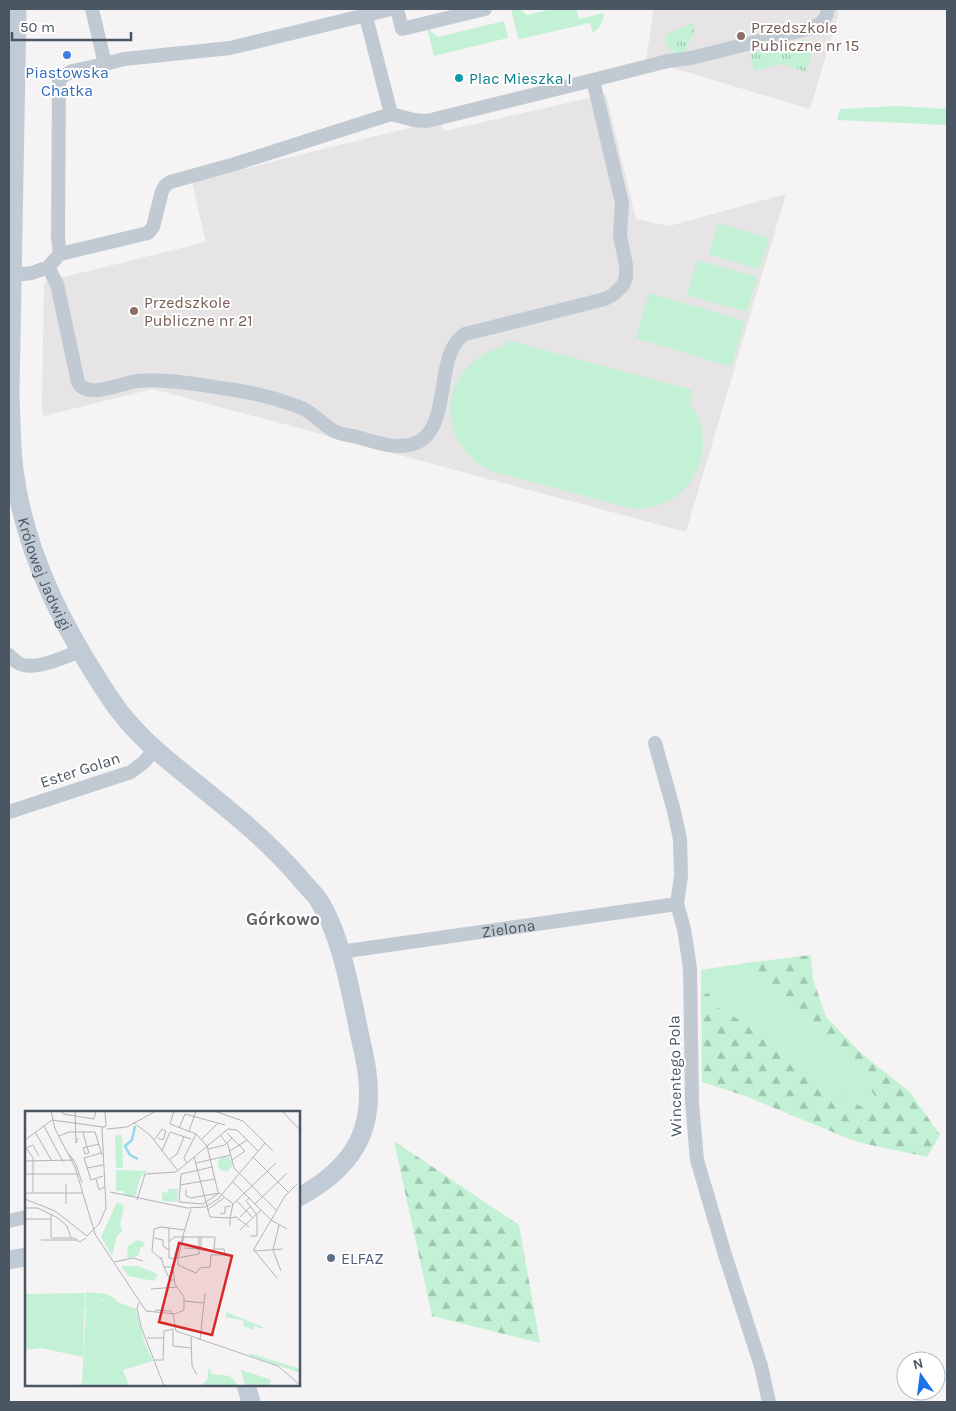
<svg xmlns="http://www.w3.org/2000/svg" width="956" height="1411" font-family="Karla,sans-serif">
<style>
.education{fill:#e6e4e5}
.green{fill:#c3f1d5}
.forest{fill:url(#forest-firs)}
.park{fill:url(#park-tufts)}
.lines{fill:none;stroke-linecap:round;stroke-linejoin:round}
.street{stroke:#c1cad2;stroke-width:14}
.secondary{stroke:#c1cbd6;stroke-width:19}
.education-dot{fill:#8d6e63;stroke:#fff;stroke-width:2}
.shop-dot{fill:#3f7fe0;stroke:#fff;stroke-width:2}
.culture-dot{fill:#0f9aa8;stroke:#fff;stroke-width:2}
.service-dot{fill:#5c6f8a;stroke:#fff;stroke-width:2}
.labels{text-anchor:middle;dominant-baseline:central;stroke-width:4;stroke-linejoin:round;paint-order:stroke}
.education-label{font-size:16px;fill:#785e54;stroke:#fff;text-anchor:start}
.shop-label{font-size:16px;fill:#366cbe;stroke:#fff}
.culture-label{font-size:16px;fill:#0d838f;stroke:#fff;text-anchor:start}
.street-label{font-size:16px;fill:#4a5661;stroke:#fff}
.service-label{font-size:16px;fill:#4e5e75;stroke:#fff;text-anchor:start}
.neighbourhood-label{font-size:18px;font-weight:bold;fill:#5f6368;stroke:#fff}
.inset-river{fill:none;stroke:#90daee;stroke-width:2.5}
.inset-road{fill:none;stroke:#b1b4b9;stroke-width:1}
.view{fill:#d62828;fill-opacity:0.15;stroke:#d62828;stroke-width:2.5}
.inset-edge{fill:none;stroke:#4a5661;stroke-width:2.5}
</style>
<defs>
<pattern id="forest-firs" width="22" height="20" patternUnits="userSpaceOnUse" patternTransform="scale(1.25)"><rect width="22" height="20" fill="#c3f1d5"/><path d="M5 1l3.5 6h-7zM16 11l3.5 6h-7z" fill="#a0c6b0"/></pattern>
<pattern id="park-tufts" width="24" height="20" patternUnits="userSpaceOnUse" patternTransform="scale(1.25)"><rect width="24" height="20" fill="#c3f1d5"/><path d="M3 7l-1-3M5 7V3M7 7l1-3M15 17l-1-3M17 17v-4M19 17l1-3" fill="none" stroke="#a0c6b0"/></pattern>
</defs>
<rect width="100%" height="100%" fill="#f5f3f3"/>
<g class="education">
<polygon points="654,9 838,9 839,12 810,109 646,60"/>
<polygon points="606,94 636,219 669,226 786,194 686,532 153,389 43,416 42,403 44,282 206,242 192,183 283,159 441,120 444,131"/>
</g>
<g class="green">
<path d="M511,9h8l8,6 25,-6h24l3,10 25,-6c-1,9 -4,15 -11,20l-3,-10 -70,16 -2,-1z"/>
<polygon points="504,21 508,38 434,56 427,28 438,37"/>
<polygon points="895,106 947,109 947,125 837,120 840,109"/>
<polygon points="718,223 769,238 759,269 709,254"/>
<polygon points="697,260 757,277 747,312 687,295"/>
<polygon points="649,293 745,321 731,367 636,338"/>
<path d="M507,340l185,50c0,3 -2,8 -2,11 0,5 5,9 7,14 3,5 5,12 5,18 7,44 -30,80 -73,75l-138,-37c-61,-30 -51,-109 14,-125z"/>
<polygon points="746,963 751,975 821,1030 868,1086 892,1120 849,1101 732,1015 713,1005 701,995 701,970"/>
</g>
<g class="forest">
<polygon points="811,955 813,979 826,1017 862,1054 910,1092 940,1135 927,1157 857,1142 745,1096 702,1082 701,995 709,993 713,1005 732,1015 849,1101 891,1119 868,1086 821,1030 751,975 746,963"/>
<polygon points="394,1141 519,1225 540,1343 432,1316"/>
</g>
<g class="park">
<polygon points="693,23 695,29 683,56 670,51 665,39 668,34"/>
<polygon points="806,39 811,57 806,72 782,64 754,71 750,54"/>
</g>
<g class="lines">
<g class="street">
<polyline points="397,9 402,29 485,9"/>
<polyline points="105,64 124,59 230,48 391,9"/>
<polyline points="391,114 414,120 427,121 593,80"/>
<polyline points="60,254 58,238 59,79 72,71 105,64 92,9"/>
<path d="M48,267l9,17 21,98c9,18 43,1 59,-1 24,-3 66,4 91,8 23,3 47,9 69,17 17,6 24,18 37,25 6,3 13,4 19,5 20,5 42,15 63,7 37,-15 17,-90 49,-109l140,-35 9,-5 9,-9 3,-8v-12l-6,-29 2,-33 -29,-123 75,-19 23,-3 116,-29c11,-3 20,-8 21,-20"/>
<polyline points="13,275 32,273 48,267 60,254 148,233 153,227 162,191 165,186 170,182 235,164 391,114 364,9"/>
<path d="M9,655c3,3 6,6 9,8 16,9 46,-6 62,-12"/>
<polyline points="655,743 674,811 680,839 681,876 677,904 684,929 690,968 692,1102 697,1160 725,1255 761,1366 769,1402"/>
<polyline points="9,812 131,772 144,762 154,750"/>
<path id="s1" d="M340,952l337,-48"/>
<polyline points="9,1221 26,1217"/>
</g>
<g class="secondary">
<path id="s2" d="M17,9l-7,385c1,25 1,51 4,76 11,85 51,161 98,231 23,34 54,58 85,83 36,29 72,58 102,93 6,8 14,15 19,22 26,40 34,104 45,151 16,69 -1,113 -64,147"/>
<polyline points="9,1260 26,1257"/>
<polyline points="246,1385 251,1402"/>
</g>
</g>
<g class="education-dot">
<circle cx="741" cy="36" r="5"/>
<circle cx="134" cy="311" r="5"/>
</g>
<circle class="shop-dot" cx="67" cy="55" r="5"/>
<circle class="culture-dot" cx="459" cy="78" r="5"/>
<circle class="service-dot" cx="331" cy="1258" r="5"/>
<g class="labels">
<g class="education-label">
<text x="751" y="27">Przedszkole<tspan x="751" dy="18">Publiczne nr 15</tspan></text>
<text x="144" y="302">Przedszkole<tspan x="144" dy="18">Publiczne nr 21</tspan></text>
</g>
<g class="shop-label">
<text x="67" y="72">Piastowska<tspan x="67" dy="18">Chatka</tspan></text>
</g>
<g class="culture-label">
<text x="469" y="78">Plac Mieszka I</text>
</g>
<g class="street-label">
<text stroke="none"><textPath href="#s2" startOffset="570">Królowej Jadwigi</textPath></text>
<text transform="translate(80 770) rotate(-18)">Ester Golan</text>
<text stroke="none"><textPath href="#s1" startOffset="170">Zielona</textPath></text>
<text transform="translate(675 1076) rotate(-91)">Wincentego Pola</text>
</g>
<g class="service-label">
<text x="341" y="1258">ELFAZ</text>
</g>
<g class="neighbourhood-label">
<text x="283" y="919">Górkowo</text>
</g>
</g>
<g transform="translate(25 1111)">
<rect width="275" height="275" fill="#f5f3f3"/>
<path d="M90,24h7l1,33h-7zM193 53a7 7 0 1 1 14 0a7 7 0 1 1-14 0ZM91,59h7l1,21h-8zM143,78h10l-1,13 -15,-1v-9l7,1zM92,91l7,4 -4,20 3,4 -6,6 -5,20 -11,-19zM96,155h17l20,8 -4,7 -26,-5zM61,181l21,2 12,7 -17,-1 -17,9zM60,182l-2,64 -43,-9 -15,2v-56zM201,201l37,15v2l-9,-3 -1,4 -10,-4 1,-5 -18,-4zM224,242l51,16v4l-51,-18zM216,259l16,5 -4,10 -9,-2z" fill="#c3f1d5"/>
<path d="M112,129l6,2 2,5 -4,-1 -3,10 -11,2 1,-12zM85,188l26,10 9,35 8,17 -30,9 6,16h-54l7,-3 4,-74 8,-6zM184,256l3,7 18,2 9,10h-38l6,-6zM232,264l14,5 -2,6h-24v-5l8,4z" fill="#c3f1d5"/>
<path d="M98,59l24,1 -7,7 -5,19 -11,-2z" fill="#c3f1d5"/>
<path class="inset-river" d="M110,15l-3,14 -7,6 5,9 8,4"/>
<path class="inset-road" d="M26,0l4,18 20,38 20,67 51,77 29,3 9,-4v-13l-9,-13 -2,-15 18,-60M37,0l1,3 31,5 2,-8M50,0l1,32 2,-5M80,0l1,15M149,0l-4,13 26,10 11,12 11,46 15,12 -3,14 -20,-1 -16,-60M189,0l29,10 30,30M257,0l18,19M109,12l16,12 28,36M19,15l19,36M154,17l6,-14 40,11M82,18l20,-2 29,-16M164,20l7,-20M10,21l17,29M58,21l1,4 2,7v2l1,2 2,6 -4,1 -2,-6 16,-4M202,22l18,18 -13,9M195,24l8,10 6,23 43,43M34,25l10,-4h26l7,23M130,28l7,-10 4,2 -3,9 -5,-2M177,28l16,-16M0,29l27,-20 51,7M0,35l8,12v34M1,37l7,-3 6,11M183,38l17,-4 7,-7M137,40l8,-19 21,7M205,40l17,-11M76,42l-17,5 7,22 12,-4M44,43l7,10 6,19M228,46l35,35M145,48l7,-5 7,-17M0,50l49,-1M162,52l-3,-5 12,-24M171,52l35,-8M62,57l16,-3M0,63h54M156,63l-2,28 24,2 16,-11M156,63l31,-7M71,68l3,11 5,-3M207,70l39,39 16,9M41,73v20M155,74l35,-6M161,79v6l5,2 28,-5M85,81l77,16 18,-1 13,-8 47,-56M0,82h57M224,87l-3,3 11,14v21h-7M0,88l30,12 32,25 12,-12 7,-16 -4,-80 4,-2M112,89l8,-26 31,-2 52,-43 9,1 21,21M212,90l15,16M208,93l43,-41M230,93l32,-31M0,97h13l20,10 9,8 4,12M182,99l17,-12M26,103v24h23l6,4 6,-4M195,103l5,-1v-6l6,-1M215,106l11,-11M0,108h26M254,114l-6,25 8,21M205,115v-8l6,-1 13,10M144,117v30l6,1M215,119l21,-20M129,127l9,2v6l6,4M16,129h36M145,130l4,-4h41l-1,13h-13v-13M159,137l15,1M229,139l23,28M228,140l32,-55 12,-12M230,140l28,-2M136,146l3,10h9M152,147l22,-4v-17M153,147v7l18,8 4,-5 10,-1 1,-12h14l-1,-6h-10M153,147l6,-21M136,148l-9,-8 2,-22 7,-2 24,3M89,151l19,-4 10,3M139,156l6,13h4M126,178l26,-2M159,190l20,2M114,192l-2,5 4,19 23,59M130,199l16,1 2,3M148,203l3,17 102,35 22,19M148,219v16l18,2M166,226l1,29 5,9M122,227h17M175,229l5,-47M129,249h9l1,-29 10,-2"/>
<path class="view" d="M154,132l53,13 -20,79 -53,-13z"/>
<rect width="275" height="275" class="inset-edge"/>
</g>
<rect width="956" height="1411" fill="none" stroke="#4a5661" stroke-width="20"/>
<g transform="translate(921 1376) rotate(346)"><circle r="24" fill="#ffffff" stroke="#b7bbc0"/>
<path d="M0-4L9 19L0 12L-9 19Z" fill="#1a73e8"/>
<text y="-8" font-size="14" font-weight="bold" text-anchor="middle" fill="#4a5661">N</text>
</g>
<path d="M12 32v8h119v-8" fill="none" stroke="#4a5661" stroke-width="2.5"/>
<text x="20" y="32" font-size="15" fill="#4a5661" stroke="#ffffff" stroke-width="4" paint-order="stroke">50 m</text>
</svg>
